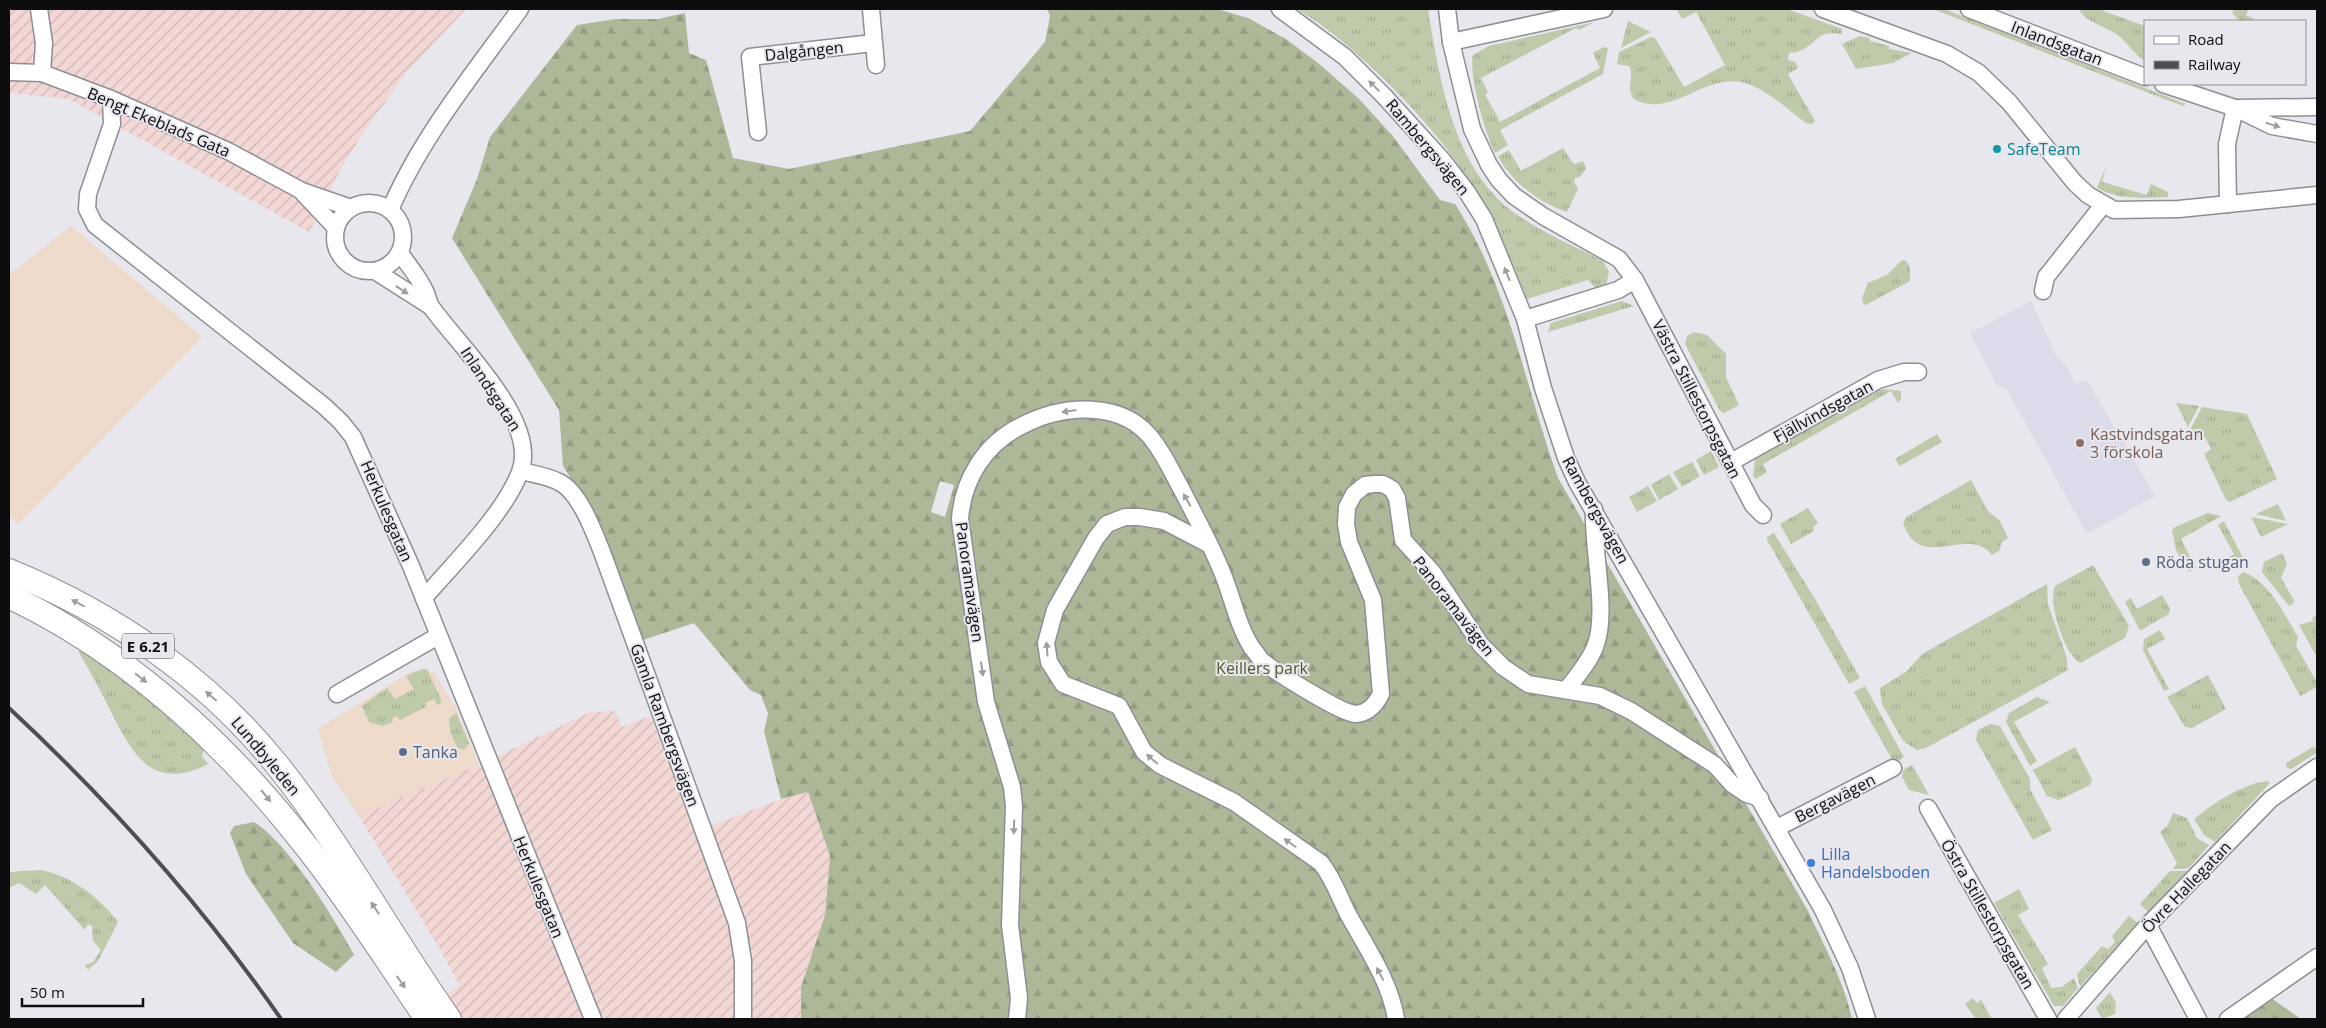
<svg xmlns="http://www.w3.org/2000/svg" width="2326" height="1028" font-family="'Open Sans',sans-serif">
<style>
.commercial{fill:#eedacb}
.industrial{fill:url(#industrial-furrows)}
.built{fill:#dcdbe9}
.grass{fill:url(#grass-tufts)}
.forest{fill:url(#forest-firs);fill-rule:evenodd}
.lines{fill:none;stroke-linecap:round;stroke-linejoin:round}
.minor-casing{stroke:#8e8e95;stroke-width:19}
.highway-casing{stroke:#8e8e95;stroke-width:26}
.minor{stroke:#fff;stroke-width:16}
.highway{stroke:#fff;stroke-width:24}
.rail{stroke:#4f4e52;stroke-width:4}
.oneway{fill:#9e9e9f}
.culture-dot{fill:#0f9aa8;stroke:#e8e7ee;stroke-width:2}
.education-dot{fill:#8d6e63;stroke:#e8e7ee;stroke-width:2}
.service-dot{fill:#5c6f8a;stroke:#e8e7ee;stroke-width:2}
.shop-dot{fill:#3f7fe0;stroke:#e8e7ee;stroke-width:2}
.labels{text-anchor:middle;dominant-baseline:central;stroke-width:4;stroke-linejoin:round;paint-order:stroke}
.shield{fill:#e8e7ee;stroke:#4f4e52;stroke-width:1}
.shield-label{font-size:15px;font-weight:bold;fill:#0d0c0f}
.street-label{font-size:16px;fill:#0d0c0f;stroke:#e8e7ee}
.culture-label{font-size:16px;fill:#0d838f;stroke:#e8e7ee;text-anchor:start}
.education-label{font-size:16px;fill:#785e54;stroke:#e8e7ee;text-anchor:start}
.service-label{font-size:16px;fill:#4e5e75;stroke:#e8e7ee;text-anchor:start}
.park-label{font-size:16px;fill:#4e5c2a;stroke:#e8e7ee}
.shop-label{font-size:16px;fill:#366cbe;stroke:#e8e7ee;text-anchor:start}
</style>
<defs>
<pattern id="industrial-furrows" width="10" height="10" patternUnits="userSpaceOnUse" patternTransform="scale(1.25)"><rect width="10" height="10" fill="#f2d7d4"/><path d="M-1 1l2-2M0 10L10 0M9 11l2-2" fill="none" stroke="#ceb7b5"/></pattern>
<pattern id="grass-tufts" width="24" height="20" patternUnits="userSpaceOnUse" patternTransform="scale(1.25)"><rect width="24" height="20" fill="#bfcaaa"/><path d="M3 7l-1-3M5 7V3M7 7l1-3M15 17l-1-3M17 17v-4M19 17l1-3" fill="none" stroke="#a3ac91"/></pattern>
<pattern id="forest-firs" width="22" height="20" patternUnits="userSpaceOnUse" patternTransform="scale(1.25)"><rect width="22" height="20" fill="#adb898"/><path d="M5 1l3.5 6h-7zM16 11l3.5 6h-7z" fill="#949d82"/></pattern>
</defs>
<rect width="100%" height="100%" fill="#e8e7ee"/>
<g class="commercial">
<polygon points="71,226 202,337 18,524 9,515 9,275"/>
<polygon points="423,669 434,673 456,708 479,765 359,816 331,774 318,729 410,672"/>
</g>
<g class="industrial">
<polygon points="9,9 466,9 410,68 365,130 343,165 309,232 69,99 9,93"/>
<polygon points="615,711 622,727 651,716 695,832 781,799 808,792 830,856 825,915 801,987 801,1019 462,1019 445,995 459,985 441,951 359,816 479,765 590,712"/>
</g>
<polygon class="built" points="2031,301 2058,359 2068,368 2075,384 2087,380 2155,496 2087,534 2007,390 1996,384 1970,333"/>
<g class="grass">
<path d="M1297,9h131c12,73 26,166 94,209 25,17 54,29 81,43l6,11 -3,13 -8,6 -10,-11 -61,19c-15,-36 -29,-73 -50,-107 -36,-60 -119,-147 -180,-183z"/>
<path d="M1679,9h108l55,20v5c-27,-4 -21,7 -42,17 -4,2 -7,1 -11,2l-1,7 7,2 3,6 -10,6 27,47 -3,3 -6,-1c-20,-14 -41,-36 -65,-41 -38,-7 -72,37 -107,17 -9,-11 1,-22 -5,-33l-12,-2 2,-12 32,-15 4,1 29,49 41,-22 -29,-53 -14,7 -5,-9z"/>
<polygon points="1933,9 1944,9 2186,104 2183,106 2159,97"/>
<path d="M2079,9h19l47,17v35c-11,-7 -17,-17 -26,-25 -12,-10 -34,-13 -40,-27z"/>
<polygon points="2234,9 2248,10 2246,15 2254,19 2253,21 2240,21 2232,13"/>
<polygon points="1628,21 1651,32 1621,48"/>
<path d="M1595,22l-16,8 -2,-2 -5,2 -91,48 7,14 -3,2 15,28 100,-54 -7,-15 11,-6 4,1 -5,26 -103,56 8,15 -13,8c-9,-18 -27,-79 -22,-98l16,-9z"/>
<polygon points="1860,36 1869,38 1870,41 1889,46 1889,49 1912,53 1893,63 1856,69 1842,44"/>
<path d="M1563,148l9,14 3,2 8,-3 3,7 -5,8 -6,2 -1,4 4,7 -11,23c-27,-9 -56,-30 -69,-56l11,-6 12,21z"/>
<path d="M2106,167l-4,15 45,13 4,-11 17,8v5c-25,1 -49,3 -71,-9z"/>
<polygon points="1902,260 1906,261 1910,267 1910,281 1866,305 1863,303 1862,298 1868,283 1887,275"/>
<polygon points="1622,301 1634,306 1548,332 1551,323"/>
<polygon points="1694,332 1707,335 1726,354 1726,377 1739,405 1724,413 1720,411 1685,344 1687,336"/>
<polygon points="1885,389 1901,391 1901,399 1898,403 1891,391 1763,464 1767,472 1756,479 1753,476 1755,459 1873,392"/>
<polygon points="2176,403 2199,406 2188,427"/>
<polygon points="2202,407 2247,414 2277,479 2230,502 2226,500 2204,454 2211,449 2205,437 2197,440 2191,428"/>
<polygon points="1937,434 1942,442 1900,466 1895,459"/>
<polygon points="1711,451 1719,467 1704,475 1696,460"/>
<polygon points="1692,462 1700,476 1682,487 1673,472"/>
<polygon points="1669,474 1678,489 1659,500 1651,485"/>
<path d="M1971,480l17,31 12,10 8,17 -7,5 -1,7 -8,5c-25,-31 -71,19 -89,-32l3,-6z"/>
<polygon points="1648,486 1657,501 1637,512 1629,497"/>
<polygon points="2278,504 2286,521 2256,514"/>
<polygon points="1808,508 1818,523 1813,527 1814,531 1791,544 1780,524"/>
<polygon points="2208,513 2221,516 2181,539 2196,568 2189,572 2176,550 2172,530 2175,527"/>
<polygon points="2251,517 2288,524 2261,537"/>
<polygon points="2224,521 2244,560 2230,568 2225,560 2234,554 2218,525"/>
<polygon points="1774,533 1815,599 1860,678 1849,684 1767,540 1767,537"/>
<polygon points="2282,553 2287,564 2281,578 2295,602 2289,606 2262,572 2264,562"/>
<path d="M2093,565l36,61 -4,12 -45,25c-15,-7 -33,-62 -25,-77z"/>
<path d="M2243,572c26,9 42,43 55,65l-2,9 21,36v5l-17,9 -61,-112 -1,-8z"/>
<polygon points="2047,584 2048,605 2066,655 2068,670 1926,748 1917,750 1903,741 1882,704 1880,688 1907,671 1922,654"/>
<polygon points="2162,595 2170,609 2169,614 2141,630 2139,629 2125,602 2131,598 2137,609"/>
<polygon points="2317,615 2317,654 2315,654 2299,625 2313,621 2312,618"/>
<polygon points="2160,630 2165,639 2147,649 2169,689 2164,691 2143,650 2144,639"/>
<path d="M78,651c24,2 107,77 126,98l-2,7 6,8c-57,29 -76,-11 -99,-56 -10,-20 -20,-39 -31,-57z"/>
<polygon points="423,669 427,669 442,702 437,705 434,699 425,703 426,707 400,720 397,716 392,718 393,722 382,726 369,722 362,706 387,688 395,699 414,689 406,676"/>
<polygon points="2208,675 2226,709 2192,728 2185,727 2167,697"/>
<polygon points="1865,686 1904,757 1894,763 1854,692"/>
<polygon points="2037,697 2050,702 2014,722 2037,761 2030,766 2006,722 2009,713"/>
<polygon points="456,713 469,743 464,750 457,747 450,731 449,718"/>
<polygon points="1990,724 2000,726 2030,779 2030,789 2052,830 2033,840 1976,740 1978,730"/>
<polygon points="2075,747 2092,779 2090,785 2059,800 2047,796 2033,770"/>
<polygon points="2313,747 2317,749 2316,753 2291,769 2287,768 2286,763"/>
<polygon points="1912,765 1929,795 1909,790 1902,777 1903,770"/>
<path d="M2267,781l3,2 -55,59 -11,-7 -10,-16c21,-17 46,-34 73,-38z"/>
<polygon points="2173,813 2187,818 2197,838 2209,845 2189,868 2173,869 2177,863 2160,832 2168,825"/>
<path d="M41,870c31,6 59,28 77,52l-20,39 -10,9 -3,-5 8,-3 8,-12 -8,-9 -1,-15 -4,-2 -3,6 -40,-45 -9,9 -17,-11 -10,5v-16z"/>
<polygon points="2170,871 2187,871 2148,912 2140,904"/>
<polygon points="2019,889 2029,909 2018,915 2048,964 2042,968 2051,988 2062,987 2074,978 2078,988 2063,1006 2054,1006 1994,903"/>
<polygon points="2129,916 2138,923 2080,987 2077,974 2102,946 2108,949 2115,942 2112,936"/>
<polygon points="2110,992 2116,1003 2115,1014 2102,1019 2096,1008"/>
<polygon points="1973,998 1977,1003 1981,1000 1992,1019 1976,1019 1965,1004"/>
</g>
<g class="forest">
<path d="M1047,9h170l31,9 38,21 32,24 40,35 34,37 48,65 15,4c54,83 70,182 103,274l250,433c16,35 36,70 44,108h-1051v-32l24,-72 5,-59 -22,-64 -27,7 -17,-68 4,-17 -7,-19 -11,-5 -56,-67 -51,17 -58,-139 -22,-35 -4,-56 -107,-172 25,-59 13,-42 87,-112 39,-6h42l27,-6 4,40 17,7 27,98 56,11 181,-38 75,-89 5,-26zM940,481l14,4 -9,32 -14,-5z"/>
<path d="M254,822c35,22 80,96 100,133l-18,17 -43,-29 -47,-69 -16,-41 4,-7z"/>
<polygon points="2271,998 2301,1019 2243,1019"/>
</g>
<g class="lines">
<defs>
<g id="minor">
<polyline points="39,9 44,43 42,73"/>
<polyline points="871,9 876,65"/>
<polyline points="1280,9 1345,57 1384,96 1444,162 1467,192 1484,219 1525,319 1543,388 1566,458 1577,482 1823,910 1850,968 1867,1019"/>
<polyline points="1447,9 1451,42 1472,129 1489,165 1499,180 1514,196 1543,216 1619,259 1635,280 1753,505 1763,515"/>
<polyline points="1823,9 1947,54 1979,73 2009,102 2075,183 2088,195 2114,210 2179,209 2317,195"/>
<polyline points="1969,9 2145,77"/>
<polyline points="1451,42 1604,9"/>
<polyline points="9,72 42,73 111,99 228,151 302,191 351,208"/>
<polyline points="2163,84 2235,108 2272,126 2317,134"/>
<polyline points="111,99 112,124 88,194 87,209 95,225 324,406 341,422 353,437 411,566 593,1019"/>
<polyline points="2237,108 2317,107"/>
<polyline points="758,132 750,57 873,43"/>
<polyline points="303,193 336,228"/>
<circle cx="369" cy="237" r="34"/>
<polyline points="2228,204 2227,144 2235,108"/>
<path d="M390,210c31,-73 84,-137 130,-201"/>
<path d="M400,253c8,12 19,24 25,38 3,5 3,12 7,17 27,38 108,114 88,164 -16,42 -66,91 -96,126"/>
<polyline points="375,271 430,306"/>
<polyline points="2043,291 2046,277 2103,205"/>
<polyline points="1525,319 1618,290 1635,280"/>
<polyline points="1731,462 1878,380 1904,372 1918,372"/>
<path d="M521,471c12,3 27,5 38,11 20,9 35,50 43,70l135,371 6,38v58"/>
<path d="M1208,544l-44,-23 -24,-4h-15l-18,7 -11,14 -41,72 -9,33 3,19 14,22 56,22 25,46 16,13 74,37 87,61c12,15 18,33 27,51 18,33 42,67 48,105"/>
<path d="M1567,689c10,-13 24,-29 29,-45 12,-34 -4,-96 -2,-135"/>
<polyline points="337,694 438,636"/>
<polyline points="1928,808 2048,1019"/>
<polyline points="1777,828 1893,768"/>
<polyline points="2148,925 2198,1019"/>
<path d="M1017,1019l2,-21 -9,-73 4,-119 -2,-19 -26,-85 -26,-183c3,-40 25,-75 61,-93 42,-22 104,-27 134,17 11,15 19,33 28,49 14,28 30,56 41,85 9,23 14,49 28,71 3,3 6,8 9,12 11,10 81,54 95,54 12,-1 20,-10 25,-20l-8,-94 -24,-58 -3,-18 1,-17 7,-13 11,-9 9,-1h9l9,5 5,9 6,42 30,33 48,72 22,22 25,17 72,12 31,15 84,54 17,19 15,10 13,4"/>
<polyline points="2066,1019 2148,925 2271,799 2317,767"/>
<polyline points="2228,1019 2317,957"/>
</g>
<g id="highway">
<path d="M9,571c103,42 199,107 269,195 63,79 113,170 171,253"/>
<path d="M9,596c121,58 220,150 301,255 42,54 79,112 117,168"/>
</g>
</defs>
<use href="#minor" class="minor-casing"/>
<use href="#highway" class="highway-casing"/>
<use href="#minor" class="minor"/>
<use href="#highway" class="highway"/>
<path class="rail" d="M9,708c101,94 193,197 272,311"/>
</g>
<defs><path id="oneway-solid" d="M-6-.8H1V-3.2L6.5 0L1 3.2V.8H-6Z" transform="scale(1.25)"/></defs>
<g class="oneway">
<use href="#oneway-solid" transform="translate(1374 86) rotate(-136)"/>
<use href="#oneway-solid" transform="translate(2273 125) rotate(17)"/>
<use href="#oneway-solid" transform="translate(1507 274) rotate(-112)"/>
<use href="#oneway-solid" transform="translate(402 290) rotate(33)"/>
<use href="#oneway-solid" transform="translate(1069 411) rotate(172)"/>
<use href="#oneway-solid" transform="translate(1187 500) rotate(-119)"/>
<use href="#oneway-solid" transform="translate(78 603) rotate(-152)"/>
<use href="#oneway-solid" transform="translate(1047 649) rotate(-94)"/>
<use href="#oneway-solid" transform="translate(982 669) rotate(82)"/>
<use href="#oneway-solid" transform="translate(141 678) rotate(38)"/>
<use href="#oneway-solid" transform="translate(211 696) rotate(-139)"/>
<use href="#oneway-solid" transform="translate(1152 759) rotate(-139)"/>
<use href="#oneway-solid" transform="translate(266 796) rotate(50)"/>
<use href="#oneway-solid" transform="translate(1014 827) rotate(92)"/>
<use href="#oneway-solid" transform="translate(1290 843) rotate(-145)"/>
<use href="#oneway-solid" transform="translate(375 908) rotate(-123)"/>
<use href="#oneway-solid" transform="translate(1380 974) rotate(-118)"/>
<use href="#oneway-solid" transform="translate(401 982) rotate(55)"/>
</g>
<circle class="culture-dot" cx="1997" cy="149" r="5"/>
<circle class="education-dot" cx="2080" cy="443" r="5"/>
<g class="service-dot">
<circle cx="2146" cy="562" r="5"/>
<circle cx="403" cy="752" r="5"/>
</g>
<circle class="shop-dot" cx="1811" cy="863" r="5"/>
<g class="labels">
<rect class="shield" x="122" y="633.5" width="52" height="25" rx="4"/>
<g class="shield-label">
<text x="148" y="646">E 6.21</text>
</g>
<g class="street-label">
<text transform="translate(2057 43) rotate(21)">Inlandsgatan</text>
<text transform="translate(804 51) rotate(-6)">Dalgången</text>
<text transform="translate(159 122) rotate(23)">Bengt Ekeblads Gata</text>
<text transform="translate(1428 147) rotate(50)">Rambergsvägen</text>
<text transform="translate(491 389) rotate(57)">Inlandsgatan</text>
<text transform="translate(1697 399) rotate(63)">Västra Stillestorpsgatan</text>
<text transform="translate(1823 411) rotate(-29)">Fjällvindsgatan</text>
<text transform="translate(1596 510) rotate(61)">Rambergsvägen</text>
<text transform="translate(387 511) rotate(67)">Herkulesgatan</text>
<text transform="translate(970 582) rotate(82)">Panoramavägen</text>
<text transform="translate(1454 606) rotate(52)">Panoramavägen</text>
<text transform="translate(665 725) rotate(70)">Gamla Rambergsvägen</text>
<text transform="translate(266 756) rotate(50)">Lundbyleden</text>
<text transform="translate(1835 798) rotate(-27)">Bergavägen</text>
<text transform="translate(539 887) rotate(68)">Herkulesgatan</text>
<text transform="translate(2186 887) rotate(-46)">Övre Hallegatan</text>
<text transform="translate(1988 914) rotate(60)">Östra Stillestorpsgatan</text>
</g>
<g class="culture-label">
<text x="2007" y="149">SafeTeam</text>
</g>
<g class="education-label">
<text x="2090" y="434">Kastvindsgatan<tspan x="2090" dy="18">3 förskola</tspan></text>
</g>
<g class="service-label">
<text x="2156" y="562">Röda stugan</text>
<text x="413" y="752">Tanka</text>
</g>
<g class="park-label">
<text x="1262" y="668">Keillers park</text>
</g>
<g class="shop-label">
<text x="1821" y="854">Lilla<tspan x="1821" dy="18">Handelsboden</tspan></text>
</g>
</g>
<rect width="2326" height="1028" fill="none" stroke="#0d0c0f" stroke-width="20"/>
<rect x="2144" y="20" width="162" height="65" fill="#e8e7ee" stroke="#908f95"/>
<rect x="2154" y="36" width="25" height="8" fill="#ffffff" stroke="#908f95"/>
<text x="2188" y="45" font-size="15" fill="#0d0c0f">Road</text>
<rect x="2154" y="61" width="25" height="8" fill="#4f4e52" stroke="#908f95"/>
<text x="2188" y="70" font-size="15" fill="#0d0c0f">Railway</text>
<path d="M22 998v8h121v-8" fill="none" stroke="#0d0c0f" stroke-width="2.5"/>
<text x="30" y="998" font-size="15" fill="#0d0c0f" stroke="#e8e7ee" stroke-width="4" paint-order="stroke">50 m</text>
</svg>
